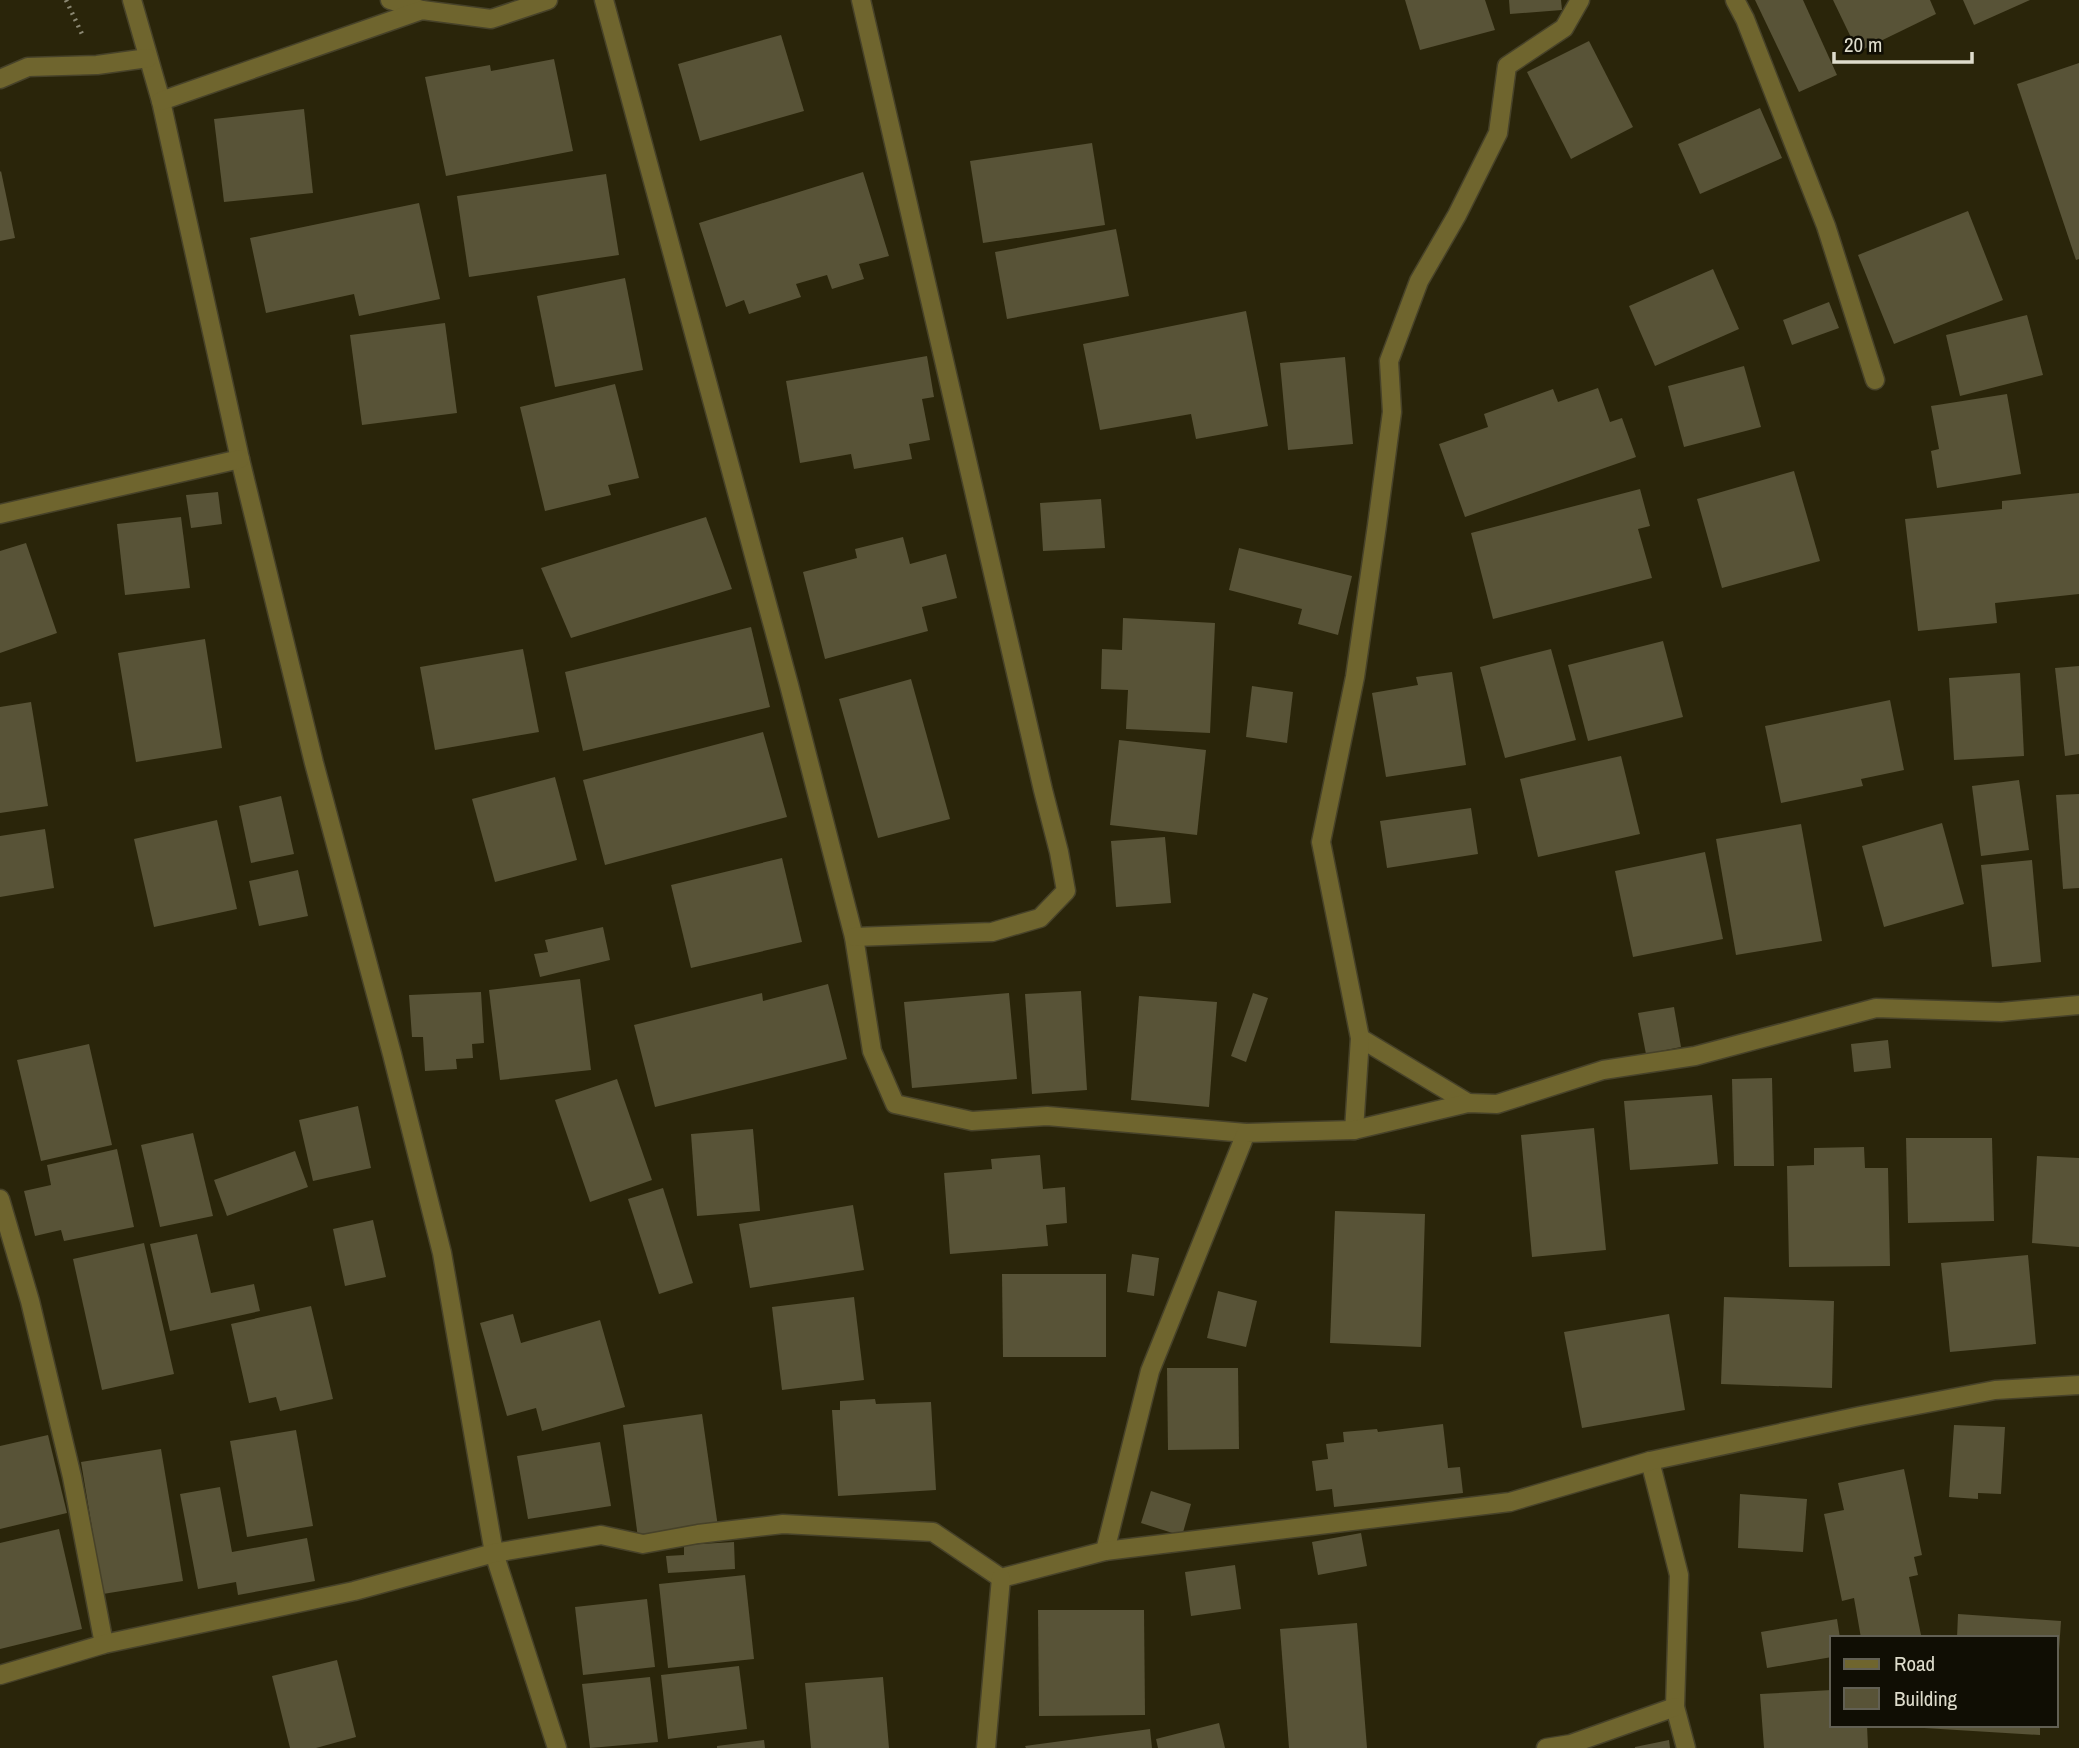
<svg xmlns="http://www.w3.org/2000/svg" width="2079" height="1748" font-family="'Archivo Narrow',sans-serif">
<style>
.building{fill:#585337}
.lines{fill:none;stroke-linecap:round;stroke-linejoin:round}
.street-casing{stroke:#474229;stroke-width:21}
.path{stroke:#8b8873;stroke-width:4.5;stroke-dasharray:2 5;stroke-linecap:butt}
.street{stroke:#6f652e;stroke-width:18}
</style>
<rect width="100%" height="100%" fill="#2a250a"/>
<g class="building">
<polygon points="1405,0 1485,0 1495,30 1420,50"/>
<polygon points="1509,0 1561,0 1562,10 1510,14"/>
<polygon points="1755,0 1803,0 1837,75 1799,92"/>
<polygon points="1833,0 1930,0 1936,14 1858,52"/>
<polygon points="1963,0 2030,0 1974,25"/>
<polygon points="781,35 804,111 700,141 678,64"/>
<polygon points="1589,41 1633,127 1571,159 1527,72"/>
<polygon points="554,59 573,151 446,176 425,77 490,65 491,71"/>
<polygon points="2079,63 2079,259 2076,260 2017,84"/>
<polygon points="1760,108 1782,158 1700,194 1678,144"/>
<polygon points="304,109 313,193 224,202 214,119"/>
<polygon points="1092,143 1105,225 983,243 970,161"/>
<polygon points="1,171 15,238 0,241 0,172"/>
<polygon points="863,172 889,256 859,264 864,279 832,289 827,275 796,284 801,297 749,314 744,300 726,307 699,223"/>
<polygon points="606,174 619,255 469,277 457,196"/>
<polygon points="419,203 440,299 359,316 354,294 266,313 250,238"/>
<polygon points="1968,211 2003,300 1894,344 1858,255"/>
<polygon points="1116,229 1129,296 1007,319 995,252"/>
<polygon points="1713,269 1739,329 1655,366 1629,306"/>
<polygon points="625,278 643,370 555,387 537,296"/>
<polygon points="1829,302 1839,328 1792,345 1783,320"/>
<polygon points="1246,311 1268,426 1196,439 1191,414 1100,430 1083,344"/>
<polygon points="2027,315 2043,375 1960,396 1946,335"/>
<polygon points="445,323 457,413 362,425 350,335"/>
<polygon points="927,356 934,397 922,399 930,440 909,444 912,459 854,469 851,454 800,463 786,381"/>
<polygon points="1345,357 1353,444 1288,450 1280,363"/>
<polygon points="1744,366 1761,427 1684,447 1668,386"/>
<polygon points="615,384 639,478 608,485 611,495 545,511 520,407"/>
<polygon points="1598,388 1610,422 1622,418 1636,457 1465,517 1439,444 1488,427 1484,414 1553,389 1558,402"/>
<polygon points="2007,394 2021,474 1937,488 1931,451 1939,449 1931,406"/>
<polygon points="1794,471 1820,561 1722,588 1697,499"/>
<polygon points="1640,489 1650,526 1638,529 1652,578 1493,619 1471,533"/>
<polygon points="218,492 222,524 191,528 186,495"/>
<polygon points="2079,493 2079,594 1995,603 1997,623 1918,631 1905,519 2002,509 2002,501"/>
<polygon points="1101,499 1105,548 1043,551 1040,503"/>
<polygon points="181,517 190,588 125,595 117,524"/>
<polygon points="706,517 732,589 571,638 541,568"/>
<polygon points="903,537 910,564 946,554 957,598 922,607 928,631 825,659 803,572 857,558 855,549"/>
<polygon points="26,543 57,633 0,653 0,551"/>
<polygon points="1239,548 1352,576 1338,635 1298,624 1302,609 1229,590"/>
<polygon points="1123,618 1215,623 1210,733 1126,729 1128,690 1101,689 1102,649 1122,650"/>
<polygon points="751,627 770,707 583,751 565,672"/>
<polygon points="205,639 222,748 136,762 118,653"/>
<polygon points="1663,641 1683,717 1588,741 1568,665"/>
<polygon points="523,649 539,732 435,750 420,667"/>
<polygon points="1551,649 1576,740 1505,758 1480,667"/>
<polygon points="2079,666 2079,754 2065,756 2055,668"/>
<polygon points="1452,672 1466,765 1386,777 1372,693 1418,685 1416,677"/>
<polygon points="2020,673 2024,756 1954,760 1949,678"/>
<polygon points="911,679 950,819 878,838 839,699"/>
<polygon points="1252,686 1293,692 1287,743 1246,737"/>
<polygon points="1890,700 1904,770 1861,779 1863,786 1781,803 1765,726"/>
<polygon points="31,702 48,806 0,813 0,707"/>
<polygon points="763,732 787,817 605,865 583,780"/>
<polygon points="1119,740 1206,750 1197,835 1110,825"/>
<polygon points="1621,756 1640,834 1538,857 1520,779"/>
<polygon points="555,777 577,860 495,882 472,799"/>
<polygon points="2019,780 2029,850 1981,856 1972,786"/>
<polygon points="2079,794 2079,888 2063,889 2056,795"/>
<polygon points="281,796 294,854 251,863 239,806"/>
<polygon points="1471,808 1478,854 1387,868 1380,821"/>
<polygon points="217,820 237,909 154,927 134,839"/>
<polygon points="1942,823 1964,904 1884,927 1862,846"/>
<polygon points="1801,824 1822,941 1736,955 1716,839"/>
<polygon points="45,829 54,888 0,897 0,836"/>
<polygon points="1165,837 1171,903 1116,907 1111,841"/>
<polygon points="1705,852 1723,939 1633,957 1615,871"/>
<polygon points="782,858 802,942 691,968 671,885"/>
<polygon points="2032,860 2041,962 1992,967 1981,865"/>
<polygon points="298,870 308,916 259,926 249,881"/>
<polygon points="603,927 610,960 540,977 534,954 548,952 545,940"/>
<polygon points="580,979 591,1070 500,1080 489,990"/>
<polygon points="828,984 847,1059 655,1107 634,1025 762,993 763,1001"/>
<polygon points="1081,991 1087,1090 1032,1094 1025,994"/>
<polygon points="481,992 484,1043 472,1044 473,1058 456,1059 457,1069 425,1071 423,1037 412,1037 409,995"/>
<polygon points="1009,993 1017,1079 912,1088 904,1002"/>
<polygon points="1253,993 1268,998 1246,1062 1231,1056"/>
<polygon points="1139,996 1217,1002 1209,1107 1131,1100"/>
<polygon points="1674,1007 1681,1047 1646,1054 1638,1013"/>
<polygon points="1888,1040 1891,1068 1854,1072 1851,1044"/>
<polygon points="89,1044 112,1145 41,1161 17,1060"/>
<polygon points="1772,1078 1774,1166 1734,1166 1732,1079"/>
<polygon points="617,1079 652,1180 590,1202 555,1100"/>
<polygon points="1712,1095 1718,1164 1630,1170 1624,1101"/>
<polygon points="358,1106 371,1168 313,1181 299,1120"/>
<polygon points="1594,1128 1606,1250 1532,1257 1521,1135"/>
<polygon points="753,1129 760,1211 697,1216 691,1134"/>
<polygon points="193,1133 213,1216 160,1227 141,1145"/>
<polygon points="1906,1138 1992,1138 1994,1221 1908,1223"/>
<polygon points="1864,1147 1865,1168 1888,1168 1890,1266 1789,1267 1787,1166 1814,1165 1814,1148"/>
<polygon points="117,1149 134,1227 64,1241 61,1230 35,1236 24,1191 51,1185 47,1165"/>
<polygon points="295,1151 308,1187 227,1216 214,1180"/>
<polygon points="1040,1155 1043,1189 1065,1187 1067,1223 1046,1225 1048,1246 950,1254 944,1173 992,1169 991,1159"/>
<polygon points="2037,1156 2079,1158 2079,1247 2032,1243"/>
<polygon points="663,1188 693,1283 659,1294 628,1199"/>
<polygon points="853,1205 864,1270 750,1288 739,1224"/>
<polygon points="1335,1211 1425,1214 1421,1347 1330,1343"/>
<polygon points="373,1220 386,1277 345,1286 333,1229"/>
<polygon points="197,1234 211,1293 254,1284 260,1311 170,1331 150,1244"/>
<polygon points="144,1243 174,1374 102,1390 73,1259"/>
<polygon points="1132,1254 1159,1258 1154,1296 1127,1292"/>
<polygon points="2028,1255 2036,1344 1950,1352 1941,1263"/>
<polygon points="1002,1274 1106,1274 1106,1357 1003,1357"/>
<polygon points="1218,1291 1257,1301 1246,1347 1207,1338"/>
<polygon points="854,1297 864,1380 782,1390 772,1307"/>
<polygon points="1724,1297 1834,1301 1832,1388 1721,1384"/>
<polygon points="311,1306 333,1399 280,1411 276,1397 249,1403 231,1324"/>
<polygon points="513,1314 521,1343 600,1320 625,1407 542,1431 536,1408 507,1416 480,1323"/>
<polygon points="1669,1314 1685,1410 1582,1428 1564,1332"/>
<polygon points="1167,1368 1238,1368 1239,1449 1168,1450"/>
<polygon points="875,1399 876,1404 931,1402 936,1490 838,1496 832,1410 840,1410 840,1401"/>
<polygon points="702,1414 718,1527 638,1538 623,1425"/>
<polygon points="1443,1424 1448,1468 1460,1467 1463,1493 1334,1507 1332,1489 1316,1491 1312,1461 1328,1459 1326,1444 1344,1442 1343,1432 1377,1429 1378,1432"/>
<polygon points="1954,1425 2005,1427 2001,1494 1978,1493 1978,1499 1949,1497"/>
<polygon points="296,1430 313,1526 247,1537 230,1441"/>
<polygon points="48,1435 67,1513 0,1529 0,1446"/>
<polygon points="600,1442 611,1506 528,1519 517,1456"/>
<polygon points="161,1449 183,1581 103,1594 81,1462"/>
<polygon points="1904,1469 1922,1555 1914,1557 1918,1575 1909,1577 1921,1635 1907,1638 1861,1638 1854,1598 1842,1601 1824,1514 1844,1510 1838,1483"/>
<polygon points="220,1487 232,1552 307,1538 315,1581 238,1595 236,1582 198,1589 180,1494"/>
<polygon points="1151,1491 1191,1504 1182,1536 1141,1523"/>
<polygon points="1740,1494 1807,1499 1803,1552 1738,1548"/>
<polygon points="59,1529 82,1629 0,1649 0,1543"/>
<polygon points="1361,1533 1367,1566 1318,1575 1312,1542"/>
<polygon points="734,1542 735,1569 668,1573 666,1556 684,1555 684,1545"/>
<polygon points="1235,1565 1241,1609 1191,1616 1185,1572"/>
<polygon points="745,1575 754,1659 668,1668 659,1584"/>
<polygon points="647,1599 655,1667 583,1675 575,1607"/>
<polygon points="1038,1610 1144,1610 1145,1715 1039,1716"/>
<polygon points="1958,1614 2061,1621 2058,1665 2056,1665 2056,1638 1957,1638"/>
<polygon points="1837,1619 1840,1638 1832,1638 1832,1657 1767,1668 1761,1632"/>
<polygon points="1357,1623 1367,1748 1289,1748 1280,1629"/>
<polygon points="337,1660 356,1737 316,1748 290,1748 272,1676"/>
<polygon points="739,1666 747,1729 668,1739 661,1675"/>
<polygon points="650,1677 658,1742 590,1748 582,1684"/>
<polygon points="883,1677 889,1748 811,1748 805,1683"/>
<polygon points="1832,1690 1832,1725 1867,1725 1868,1748 1764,1748 1760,1694"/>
<polygon points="1219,1723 1225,1748 1158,1748 1156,1739"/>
<polygon points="1924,1725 2040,1725 2040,1735 1924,1728"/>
<polygon points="1150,1729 1152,1748 1026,1748 1025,1746"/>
<polygon points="764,1740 765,1748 717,1748 717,1746"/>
<polygon points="1669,1740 1670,1748 1635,1748 1635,1747"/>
</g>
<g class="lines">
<defs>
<g id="street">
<polyline points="132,0 161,101 240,459 314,763 392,1054 442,1253 494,1553 557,1748"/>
<polyline points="390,0 422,10"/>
<polyline points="604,0 789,685 854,937 872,1051 895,1104 972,1121 1047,1116 1246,1133"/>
<polyline points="1735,0 1745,19 1826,226 1875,380"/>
<polyline points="0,79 28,67 97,65 148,58"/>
<polyline points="161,101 422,10 491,19 548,0"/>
<polyline points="0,514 240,459"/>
<polyline points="854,937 992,932 1040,918 1066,891 1059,852 1043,790 861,0"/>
<polyline points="1360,1038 1468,1103"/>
<polyline points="1354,1130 1360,1038 1321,842 1355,677 1377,525 1392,412 1389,361 1419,281 1457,215 1498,133 1507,66 1564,28 1580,0"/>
<polyline points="0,1199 30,1301 72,1477 104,1644"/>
<polyline points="1650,1461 1679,1575 1675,1707 1686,1748"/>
<polyline points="1105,1551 1150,1371 1246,1133 1354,1130 1468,1103 1497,1104 1603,1070 1695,1056 1876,1008 2001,1012 2079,1005"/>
<polyline points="0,1675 104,1644 354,1591 494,1553 601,1535 643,1544 698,1534 783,1524 933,1532 1001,1578 1105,1551 1510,1502 1650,1461 1860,1416 1995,1390 2079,1385"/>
<polyline points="986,1748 1001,1578"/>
<polyline points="1546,1748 1571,1744 1675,1707"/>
</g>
</defs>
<use href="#street" class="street-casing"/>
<polyline class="path" points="66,0 82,34"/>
<use href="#street" class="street"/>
</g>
<rect x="1830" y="1636" width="228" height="91" fill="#100e04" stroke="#626054" stroke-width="2"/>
<rect x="1844" y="1659" width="35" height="10" fill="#6f652e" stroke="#626054" stroke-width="2"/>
<text x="1894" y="1671" font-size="21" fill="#dedccc">Road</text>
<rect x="1844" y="1688" width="35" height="21" fill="#585337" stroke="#626054" stroke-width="2"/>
<text x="1894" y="1706" font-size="21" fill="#dedccc">Building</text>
<path d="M1834 52v10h138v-10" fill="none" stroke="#dedccc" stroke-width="3.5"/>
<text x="1844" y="52" font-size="21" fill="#dedccc" stroke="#100e04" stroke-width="5" paint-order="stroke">20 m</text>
</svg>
